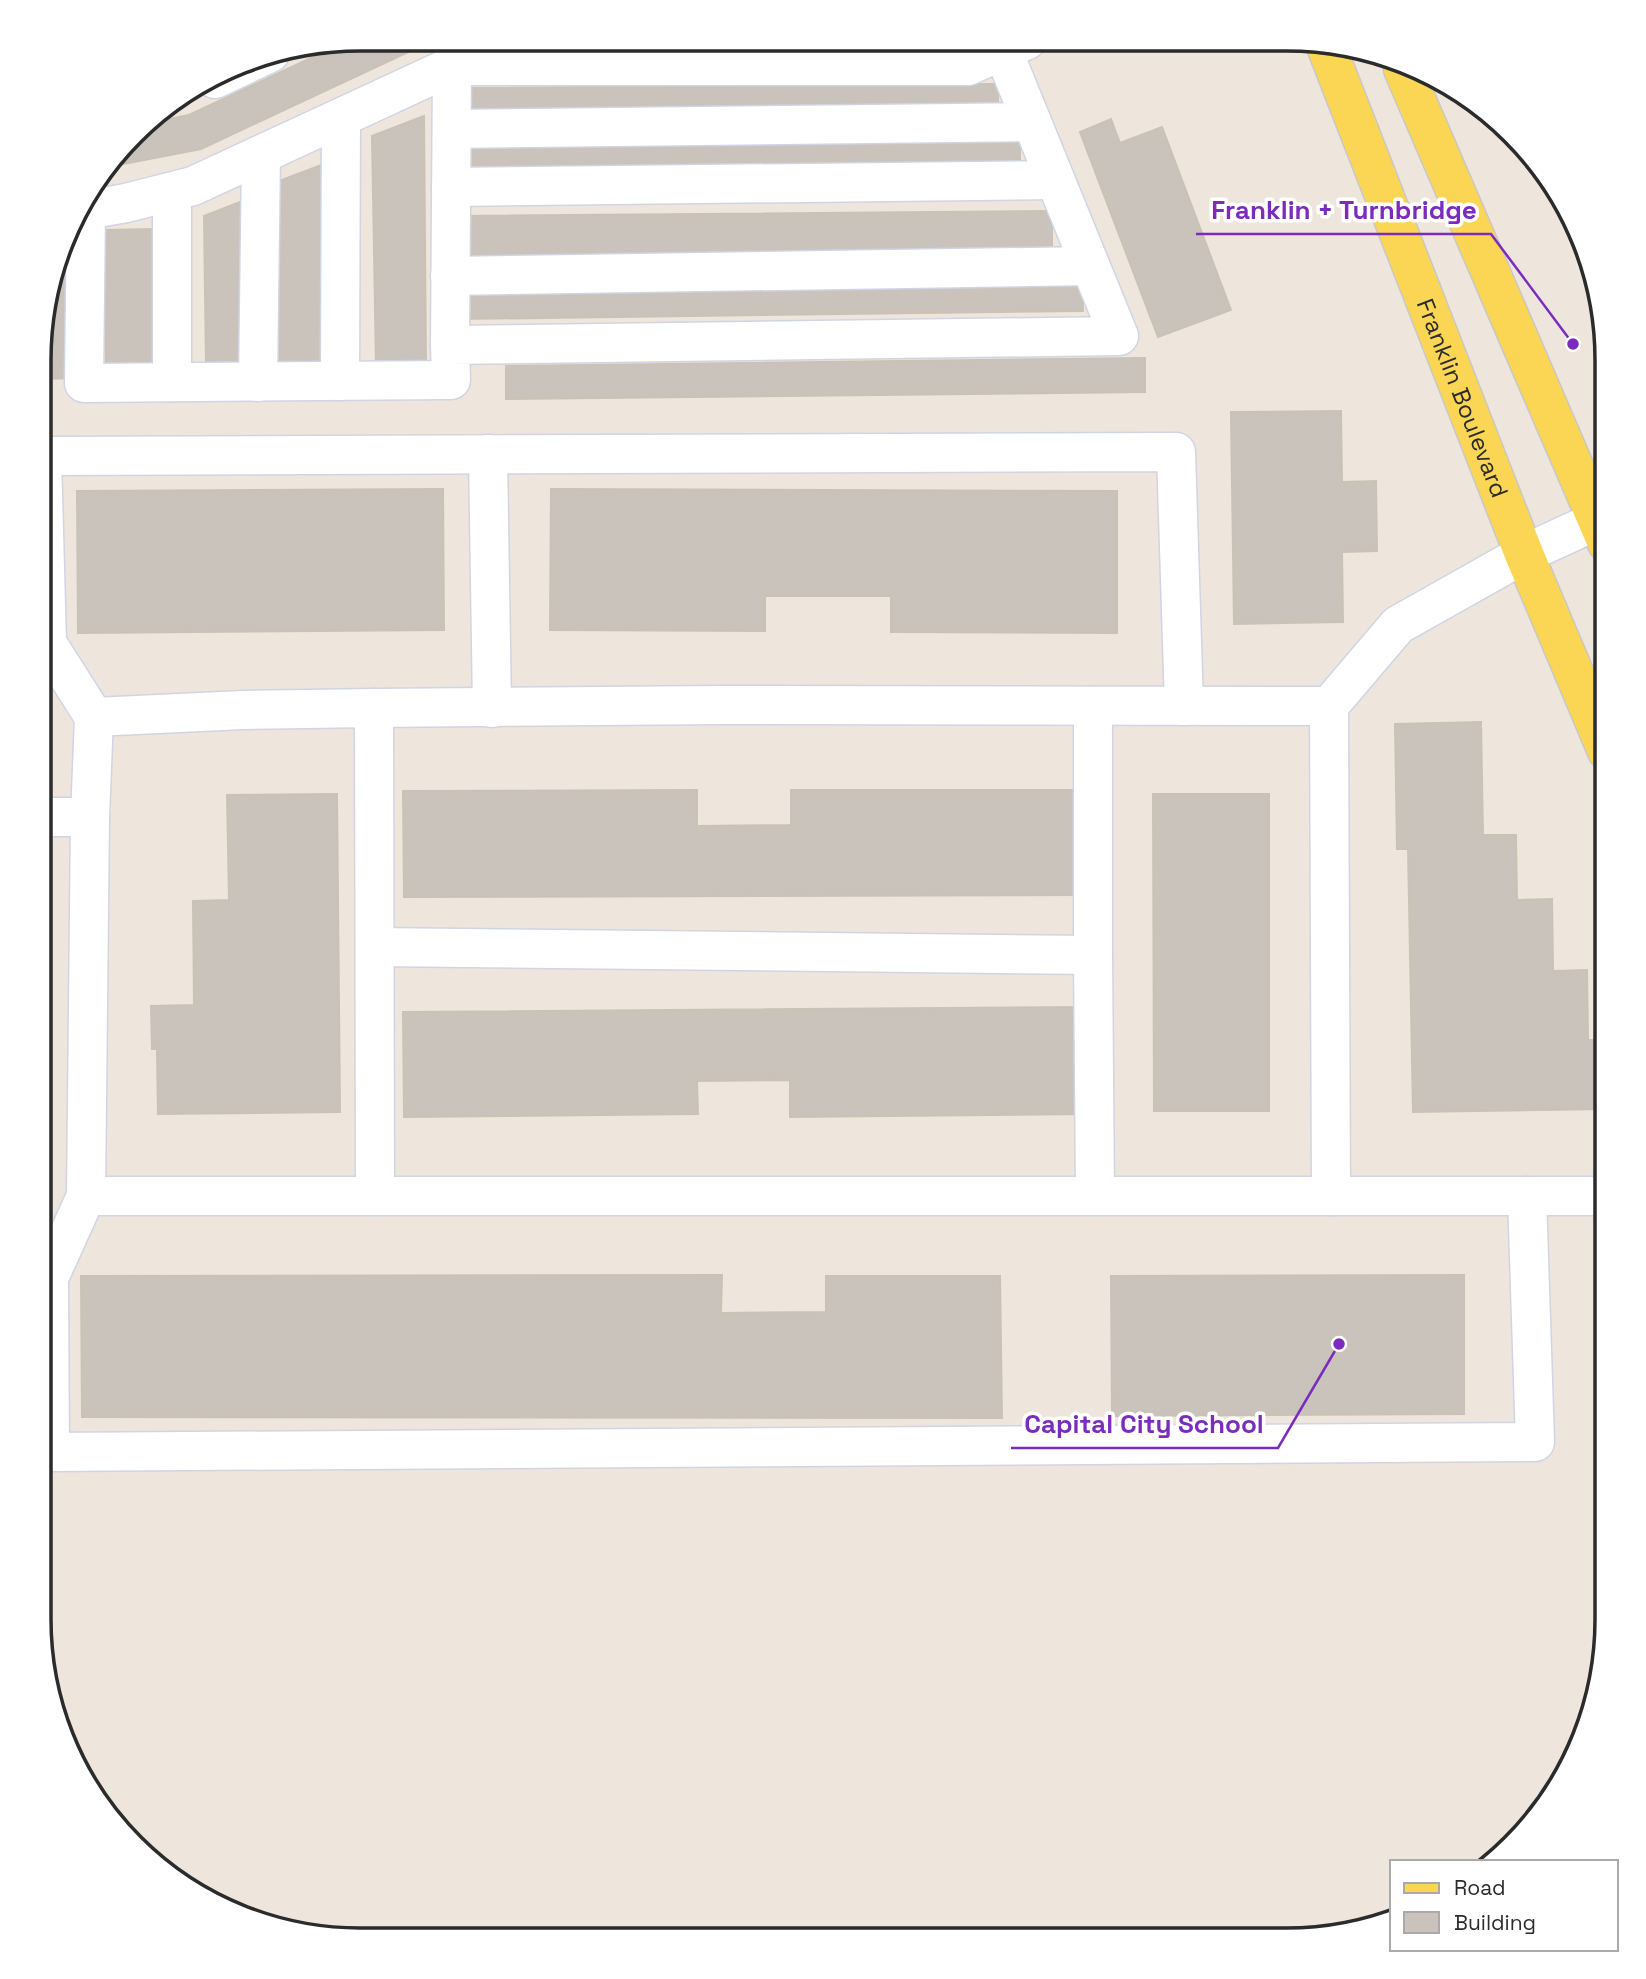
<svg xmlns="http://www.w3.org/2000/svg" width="1646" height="1979" font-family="'Space Grotesk',sans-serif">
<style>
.building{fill:#c9c3bb;stroke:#c9c2b5;stroke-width:2}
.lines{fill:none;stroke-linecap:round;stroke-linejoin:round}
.minor-casing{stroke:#d1d4e5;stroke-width:41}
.major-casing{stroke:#c8c8c8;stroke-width:41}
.minor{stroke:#fff;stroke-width:38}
.major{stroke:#fbd654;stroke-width:38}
.labels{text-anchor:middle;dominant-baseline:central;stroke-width:7;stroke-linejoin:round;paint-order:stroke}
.street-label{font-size:24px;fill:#2b2b2b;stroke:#fff}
.rim{fill:none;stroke:#2b2b2b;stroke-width:3.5}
.leader{fill:none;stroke:#7b2cbf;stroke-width:2.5}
.callout-dot{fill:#7b2cbf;stroke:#fff;stroke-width:2.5}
.callout-label{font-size:26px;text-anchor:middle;font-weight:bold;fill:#7b2cbf;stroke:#fff;stroke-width:7;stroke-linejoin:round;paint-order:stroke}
</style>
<rect width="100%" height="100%" fill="#eee6dc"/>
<g class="building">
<polygon points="360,38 436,39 201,149 108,167 144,124 189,115 347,41"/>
<polygon points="512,39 804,40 512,44"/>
<polygon points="998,84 998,115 460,119 460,88"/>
<polygon points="424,116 426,365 376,366 372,136"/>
<polygon points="1111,119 1120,143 1162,127 1231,310 1158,337 1080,132"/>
<polygon points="1020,133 1020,164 459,171 458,139"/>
<polygon points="324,164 325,366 277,367 274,183"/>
<polygon points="253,197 256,368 206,368 204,216"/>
<polygon points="1052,211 1052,261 460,266 459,216"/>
<polygon points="1569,211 1596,276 1600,305 1566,212"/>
<polygon points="154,229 156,368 106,369 104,230"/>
<polygon points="70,233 74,378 41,379 41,317"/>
<polygon points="1082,279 1083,311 460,319 460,287"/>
<polygon points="1145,358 1145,392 506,399 506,366"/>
<polygon points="1341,411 1342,482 1376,481 1377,551 1342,552 1343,622 1234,624 1231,412"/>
<polygon points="443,489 444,630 78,633 77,491"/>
<polygon points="551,489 1117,491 1117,633 891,632 891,596 765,596 765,631 550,630"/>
<polygon points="1481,722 1483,835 1516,835 1517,900 1552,899 1553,971 1587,970 1588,1040 1607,1040 1607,1109 1413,1112 1408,849 1397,849 1395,724"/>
<polygon points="697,790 697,826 791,825 791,790 1085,790 1085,895 404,897 403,791"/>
<polygon points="337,794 340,1112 158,1114 157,1049 152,1049 151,1006 194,1005 193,901 229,900 227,795"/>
<polygon points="1153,794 1269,794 1269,1111 1154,1111"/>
<polygon points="1085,1007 1086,1114 790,1117 790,1080 697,1081 698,1114 404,1117 403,1012"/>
<polygon points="1601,1274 1607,1274 1607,1484 1602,1484"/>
<polygon points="722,1275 721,1313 826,1312 826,1276 1000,1276 1002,1418 82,1417 81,1276"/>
<polygon points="1464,1275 1464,1414 1112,1416 1111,1276"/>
</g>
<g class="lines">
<defs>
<g id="minor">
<polyline points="1003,51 1119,336 450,345 451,380 84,383 86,210 126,203 193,186 452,66 968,66 1027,40"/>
<polyline points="215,79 270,53"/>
<polyline points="452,129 1032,122"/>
<polyline points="451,187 1055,180"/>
<polyline points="172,192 172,382"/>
<polyline points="450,276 1090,266"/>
<polyline points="450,345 452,66"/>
<polyline points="340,381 341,118"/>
<polyline points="258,382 261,155"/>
<polyline points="488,454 492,708"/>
<polyline points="1184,706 1176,452 42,456 47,643 94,717 90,817 86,1196 49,1278 50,1452 1535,1442 1527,1196"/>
<polyline points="374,708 375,1196"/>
<polyline points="94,717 243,710 374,708 722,705 1329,706"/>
<polyline points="40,817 90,817"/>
<polyline points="375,947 1093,955 1093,706"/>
<polyline points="1093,955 1095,1196"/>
<polyline points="86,1196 1607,1196"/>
<polyline points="1331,1196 1329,706 1398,625 1524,554 1607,516"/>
</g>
<g id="major">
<path id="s1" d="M1324,41l200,513 83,197"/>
<polyline points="1403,69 1607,543"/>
</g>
</defs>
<use href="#minor" class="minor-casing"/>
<use href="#major" class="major-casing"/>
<use href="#minor" class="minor"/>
<use href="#major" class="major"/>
</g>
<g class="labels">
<g class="street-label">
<text stroke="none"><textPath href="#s1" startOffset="383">Franklin Boulevard</textPath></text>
</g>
</g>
<path d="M0 0H1646V1979H0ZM360 51H1286A309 309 0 0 1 1595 360V1619A309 309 0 0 1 1286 1928H360A309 309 0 0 1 51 1619V360A309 309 0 0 1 360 51Z" fill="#fff" fill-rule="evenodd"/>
<path class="rim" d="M360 51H1286A309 309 0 0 1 1595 360V1619A309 309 0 0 1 1286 1928H360A309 309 0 0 1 51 1619V360A309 309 0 0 1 360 51Z"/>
<path class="leader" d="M1573 344L1491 234H1196M1339 1344L1278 1448H1011"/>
<g class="callout-dot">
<circle cx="1573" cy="344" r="7"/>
<circle cx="1339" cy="1344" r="7"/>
</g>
<g class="callout-label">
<text x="1344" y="219">Franklin + Turnbridge</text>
<text x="1144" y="1433">Capital City School</text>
</g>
<rect x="1390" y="1860" width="228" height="91" fill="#ffffff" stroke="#aaaaaa" stroke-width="2"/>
<rect x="1404" y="1883" width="35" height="10" fill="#fbd654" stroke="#aaaaaa" stroke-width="2"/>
<text x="1454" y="1895" font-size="21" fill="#2b2b2b">Road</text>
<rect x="1404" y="1912" width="35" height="21" fill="#c9c3bb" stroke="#aaaaaa" stroke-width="2"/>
<text x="1454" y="1930" font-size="21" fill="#2b2b2b">Building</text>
</svg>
